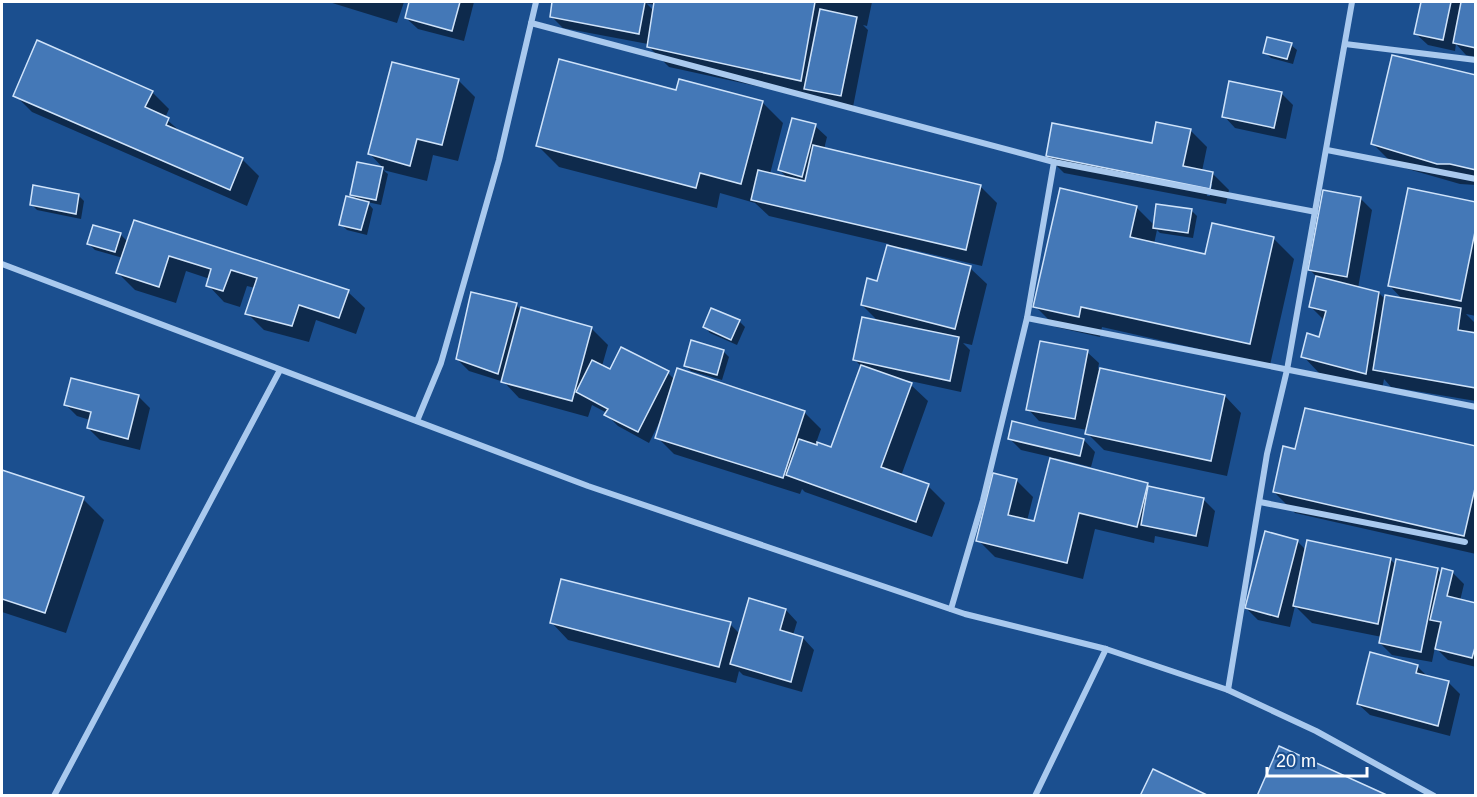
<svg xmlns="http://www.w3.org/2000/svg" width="1477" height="797" font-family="Arial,sans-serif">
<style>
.shadow{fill:#0007;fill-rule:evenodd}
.building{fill:#4478b7;stroke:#cfe3fa;stroke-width:1.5}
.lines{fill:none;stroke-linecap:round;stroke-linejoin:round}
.minor{stroke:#a9c9ee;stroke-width:6}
</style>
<rect width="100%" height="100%" fill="#1b4f8f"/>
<g class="shadow">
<polygon points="329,2 404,2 397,23"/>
<polygon points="411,2 474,2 464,41 418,29 406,18"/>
<path d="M554,2h318l-5,24 -4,-1 5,5 -15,77 -184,-40 -21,-21v-2l-85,-16 -12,-12zM646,3l9,2 -1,6z"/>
<polygon points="1423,2 1476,2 1476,57 1466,55 1456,44 1455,51 1428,45 1416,34"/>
<polygon points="1291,45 1297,50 1293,64 1271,58 1265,52"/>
<polygon points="1476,77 1476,185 1460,184 1394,165 1373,144"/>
<polygon points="458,80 475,97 458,161 433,155 427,181 383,170 388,174 381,205 367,202 373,209 367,235 347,230 341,224 357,200 351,194 358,164 385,170 370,154"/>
<polygon points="677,91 762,102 783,123 770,174 788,179 780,170 815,126 827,137 824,149 980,186 997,203 982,266 905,248 904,251 970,268 987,284 972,345 963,343 970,350 961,392 901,379 900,381 911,385 928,401 901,476 928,486 945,503 932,537 805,492 802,489 800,494 674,454 657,437 661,424 659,423 649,443 618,426 606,414 607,413 592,405 588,417 519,398 504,382 469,371 457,359 516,305 520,309 591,328 608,345 602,366 611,371 668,373 675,380 804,412 821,429 816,443 832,449 862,367 855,360 879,322 862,305 879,283 889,244 769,216 755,203 720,193 717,208 559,167 538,146"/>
<polygon points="152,92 169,109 165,118 182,133 242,159 259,176 247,206 32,112 15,95"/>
<polygon points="1281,93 1293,105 1286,139 1235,128 1224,116"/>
<path d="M1190,130l17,17 -5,24 10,2 17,17 -3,14 -162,-31 -17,-17 106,-11zM1209,184h3l-2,12h-3z"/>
<polygon points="78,195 84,201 81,219 37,210 31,204"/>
<polygon points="1360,198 1372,210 1358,288 1379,293 1386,300 1403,300 1390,286 1476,204 1476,316 1466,314 1476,324 1476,401 1391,387 1384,379 1382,390 1319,373 1303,356 1320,339 1325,321 1310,306 1317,277 1310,270"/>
<polygon points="1136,207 1154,225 1191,210 1197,216 1193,238 1160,233 1157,230 1154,244 1206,256 1273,238 1294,259 1270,365 1102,327 1100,337 1056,327 1035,306"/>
<polygon points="120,234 128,242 348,292 365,308 356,334 316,320 309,342 264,330 247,313 255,288 247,286 240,307 224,302 208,285 210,279 186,271 176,303 135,290 118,273 123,258 95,250 89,244"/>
<polygon points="739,321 745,327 737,345 710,333 705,327"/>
<polygon points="723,351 729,357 722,380 691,371 685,365"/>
<polygon points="1087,352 1099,363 1098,369 1225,396 1241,413 1227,476 1104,450 1087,433 1087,430 1039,421 1028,409"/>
<polygon points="139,397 150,408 140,450 100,440 88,428 90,420 77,416 65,404"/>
<polygon points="1009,438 1084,440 1095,452 1091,467 1055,458 1054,461 1147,484 1152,489 1203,499 1215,511 1208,547 1155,536 1154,543 1095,529 1083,579 995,557 978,540 1016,480 1033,497 1027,521 1035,523 1051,457 1021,450"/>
<polygon points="1476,448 1476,554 1295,513 1274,492 1296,451"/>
<polygon points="2,471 83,499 104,520 66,633 2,612"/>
<polygon points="1297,541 1306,550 1390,559 1396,565 1437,569 1442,574 1452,572 1464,584 1460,601 1476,605 1476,667 1448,660 1435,647 1432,662 1392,655 1380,643 1382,637 1312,623 1295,606 1290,627 1258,620 1246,608"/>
<polygon points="786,610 797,622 793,635 803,638 814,650 802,692 743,675 739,671 736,683 568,640 552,623 730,624 740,634"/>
<polygon points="1417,666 1428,677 1449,683 1460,694 1450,736 1370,715 1358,704"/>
</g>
<g class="building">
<polygon points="409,2 460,2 452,31 405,18"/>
<polygon points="552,2 645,2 639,34 550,17"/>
<polygon points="654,2 815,2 801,81 647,47"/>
<polygon points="1421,2 1451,2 1443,40 1414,34"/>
<polygon points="1461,2 1476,2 1476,48 1453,43"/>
<polygon points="820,9 857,17 841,96 804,89"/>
<polygon points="1267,37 1292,43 1287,59 1263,53"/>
<polygon points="37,40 153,91 145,107 169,118 166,125 243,158 230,190 13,96"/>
<polygon points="1392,55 1476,75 1476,170 1450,164 1437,164 1371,144"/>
<polygon points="559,59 676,90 679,79 763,101 741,184 700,173 696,188 536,146"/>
<polygon points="392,62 459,79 442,145 417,139 410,166 368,154"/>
<polygon points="1229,81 1282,92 1274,128 1222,117"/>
<polygon points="792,118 816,124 802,177 778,170"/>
<polygon points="1156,122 1191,129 1183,166 1213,172 1210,189 1046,156 1052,123 1152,143"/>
<polygon points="813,145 981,185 966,250 751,200 758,170 805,181"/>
<polygon points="357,162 383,167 376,200 350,195"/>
<polygon points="33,185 79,194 76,214 30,205"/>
<polygon points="1060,188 1137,206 1130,237 1205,254 1212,223 1274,237 1250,344 1081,307 1079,317 1033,307"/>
<polygon points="1408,188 1476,202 1476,227 1461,301 1388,286"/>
<polygon points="1323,190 1361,197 1347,277 1308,270"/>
<polygon points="346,196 369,202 361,230 339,225"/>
<polygon points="1156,204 1192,209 1188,233 1153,228"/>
<polygon points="134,220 349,290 339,318 299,305 292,326 245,314 257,278 231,270 223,291 206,286 211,269 169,256 159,287 116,273"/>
<polygon points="93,225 121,233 115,252 87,244"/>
<polygon points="887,245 971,266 955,329 861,305 867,278 877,281"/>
<polygon points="1316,276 1379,292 1366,374 1301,357 1307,333 1319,337 1326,311 1309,307"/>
<polygon points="471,292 517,303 498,374 456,359"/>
<polygon points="1385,295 1461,308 1458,330 1476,333 1476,388 1373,370"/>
<polygon points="521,307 592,327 572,401 501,382"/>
<polygon points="711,308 740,320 731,340 703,327"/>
<polygon points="862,317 959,337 950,381 853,360"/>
<polygon points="691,340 724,350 717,375 684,366"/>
<polygon points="1040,341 1088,350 1075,419 1026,410"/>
<polygon points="621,347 669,371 638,432 604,415 608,409 576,392 592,360 610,369"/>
<polygon points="861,365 912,383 881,467 929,484 916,522 786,475 799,439 817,445 817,442 831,447"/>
<polygon points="677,368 805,411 783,478 655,438"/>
<polygon points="1100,368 1225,395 1211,461 1085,434"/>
<polygon points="71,378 139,395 128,439 87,428 91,412 64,405"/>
<polygon points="1305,408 1476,446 1476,484 1464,536 1273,492 1283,446 1295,449"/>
<polygon points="1012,421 1084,439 1080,456 1008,439"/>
<polygon points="1050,458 1148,483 1137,527 1079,513 1067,563 976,541 993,473 1017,479 1008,515 1034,521"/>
<polygon points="2,470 84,497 45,613 2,599"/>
<polygon points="1148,486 1204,498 1196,536 1141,525"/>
<polygon points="1265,531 1298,540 1278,617 1245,608"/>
<polygon points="1307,540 1391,558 1378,624 1293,606"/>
<polygon points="1396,559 1438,568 1421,652 1379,643"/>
<polygon points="1442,568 1453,571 1447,596 1476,603 1476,644 1472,658 1435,649 1441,622 1430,620"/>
<polygon points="561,579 731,622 719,667 550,623"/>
<polygon points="749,598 786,609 780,630 803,637 791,682 730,664"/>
<polygon points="1370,652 1418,665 1416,673 1449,681 1438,726 1357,704"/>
<polygon points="1279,746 1389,796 1257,796"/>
<polygon points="1153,769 1209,796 1140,796"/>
</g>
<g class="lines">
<g class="minor">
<polyline points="531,23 1054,162"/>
<polyline points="1345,44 1476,60"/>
<polyline points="1327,150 1476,179"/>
<polyline points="1316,212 1054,162 1027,318 1476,407"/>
<polyline points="2,264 588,486 965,614 1106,649 1228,690 1316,731 1434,796"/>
<polyline points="417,421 441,363 499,160 536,2"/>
<polyline points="1260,502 1465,542"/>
<polyline points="951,609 983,500 1027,318"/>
<polyline points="1228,690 1267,454 1287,370 1352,2"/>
<polyline points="54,796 280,370"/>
<polyline points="1035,796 1106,649"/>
</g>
</g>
<rect width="1477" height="797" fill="none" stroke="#ffffff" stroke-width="6"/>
<path d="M1267 767v9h100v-9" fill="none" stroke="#ffffff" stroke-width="3"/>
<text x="1276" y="767" font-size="18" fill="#ffffff" stroke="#1b4f8f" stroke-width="4.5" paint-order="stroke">20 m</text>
</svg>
